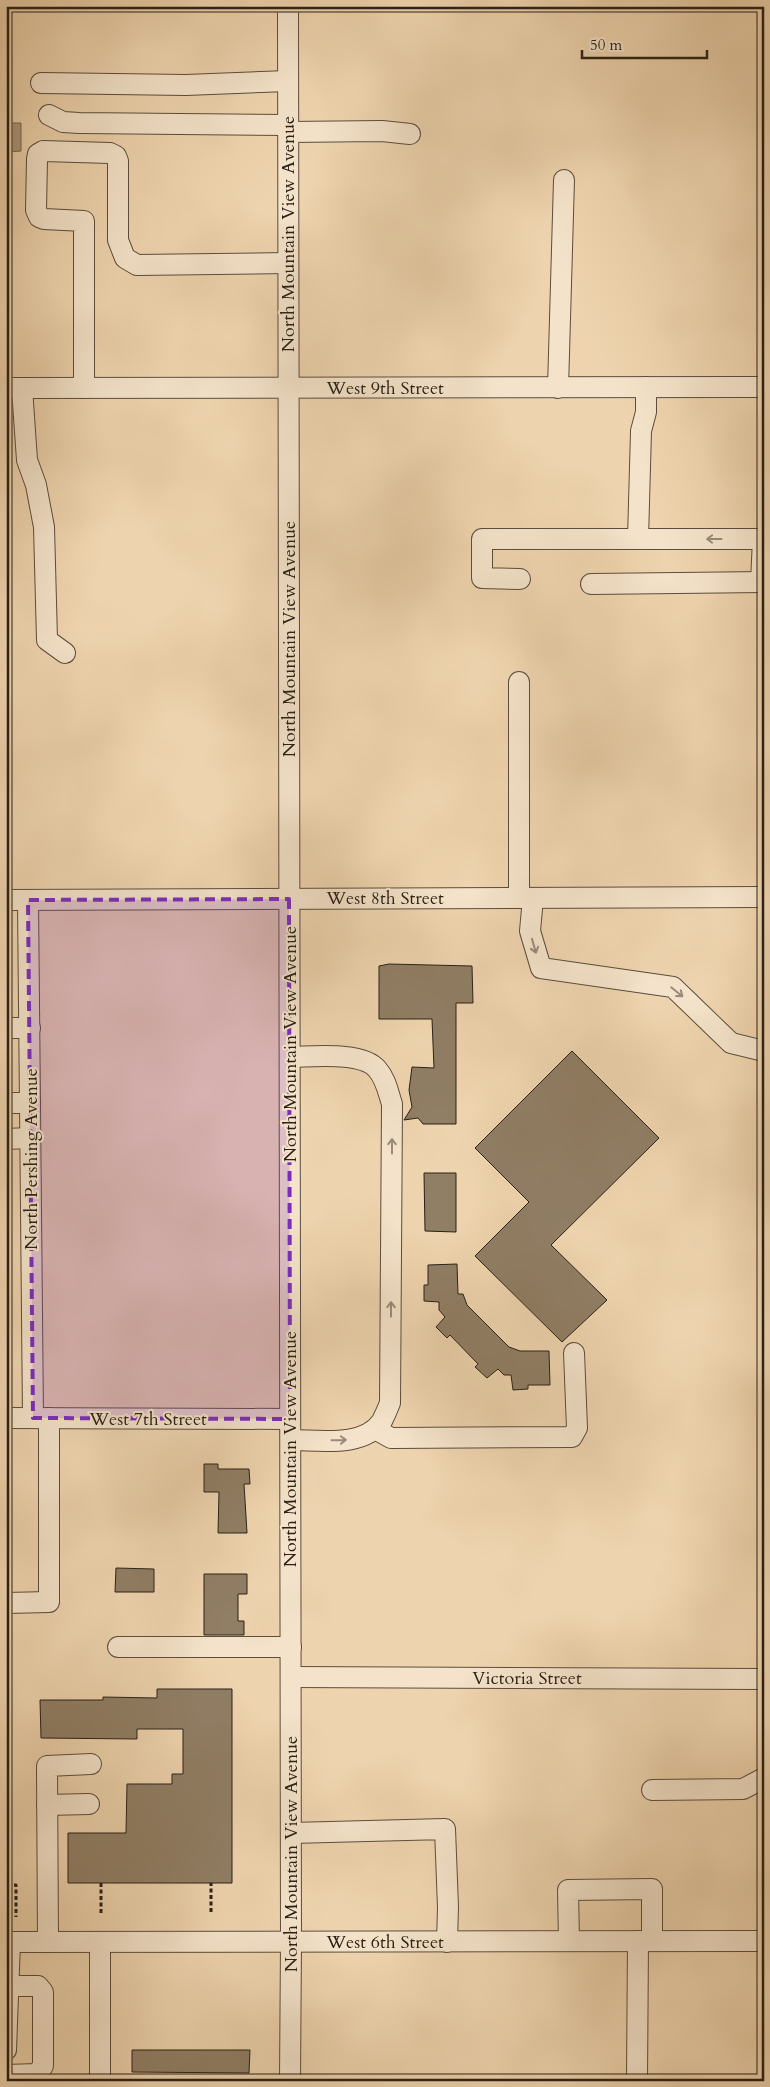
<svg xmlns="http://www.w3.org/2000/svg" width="770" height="2087" font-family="Cardo,serif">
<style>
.water{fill:#ab977a;stroke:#776752}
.building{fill:#907e65;stroke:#2a2016}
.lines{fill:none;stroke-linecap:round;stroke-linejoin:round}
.minor-casing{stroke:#5b4d3c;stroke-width:22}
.path{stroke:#2a2016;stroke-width:3;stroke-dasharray:4 2.5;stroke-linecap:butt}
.minor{stroke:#f4e3ca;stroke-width:20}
.oneway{stroke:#998b79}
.marked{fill:#7b2cbf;fill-opacity:0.2;stroke:#7b2cbf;stroke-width:4;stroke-dasharray:10 6;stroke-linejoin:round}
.labels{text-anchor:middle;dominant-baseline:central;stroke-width:4;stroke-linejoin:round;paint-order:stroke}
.street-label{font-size:18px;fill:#2a2016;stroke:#f4e3ca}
</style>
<rect width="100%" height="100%" fill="#eed4ae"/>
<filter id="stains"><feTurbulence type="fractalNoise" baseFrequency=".004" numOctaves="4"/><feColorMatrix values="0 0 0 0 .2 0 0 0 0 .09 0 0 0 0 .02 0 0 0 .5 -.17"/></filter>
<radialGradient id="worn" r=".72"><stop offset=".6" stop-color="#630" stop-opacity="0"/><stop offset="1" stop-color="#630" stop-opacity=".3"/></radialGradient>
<polygon class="water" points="9,123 21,123 21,151 9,152"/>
<g class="building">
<polygon points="389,964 472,966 473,1003 456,1003 456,1124 423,1124 418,1118 404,1120 412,1107 409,1090 412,1067 434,1068 432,1019 379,1019 379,966"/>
<polygon points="572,1051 659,1138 551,1245 607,1300 562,1342 475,1256 529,1202 475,1148"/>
<polygon points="424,1173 456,1173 456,1232 425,1231"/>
<polygon points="457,1264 458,1294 463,1294 467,1305 509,1347 520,1351 549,1351 550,1385 528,1385 528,1389 513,1390 511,1375 504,1375 498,1369 487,1378 475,1367 478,1364 450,1335 447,1338 436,1327 445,1317 439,1310 439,1302 424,1301 424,1285 428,1285 428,1265"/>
<polygon points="204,1464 218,1464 218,1469 249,1469 250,1484 244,1484 247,1533 218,1533 219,1492 204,1492"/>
<polygon points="116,1568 154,1569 154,1592 115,1592"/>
<polygon points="204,1574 247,1574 247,1594 238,1594 238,1621 244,1621 244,1635 204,1635"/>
<polygon points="157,1689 232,1689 232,1883 68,1883 68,1833 126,1833 127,1784 172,1784 172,1774 183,1774 183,1729 137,1729 137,1739 41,1738 40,1700 103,1700 103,1697 157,1698"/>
<polygon points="132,2050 250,2050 249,2073 132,2072"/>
</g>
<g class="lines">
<defs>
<g id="minor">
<polyline points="288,6 291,1942 290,2081"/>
<polyline points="41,83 186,85 288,81"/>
<polyline points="49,115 63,122 79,123 288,125"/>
<polyline points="288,132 382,131 410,134"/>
<polyline points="6,388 764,387"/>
<polyline points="22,388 27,460 36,485 44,527 47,640 65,653"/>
<polyline points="84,388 84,221 44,219 39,217 36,210 37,159 38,154 43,151 110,153 116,156 118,161 118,240 125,258 137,265 288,263"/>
<polyline points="558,388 564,180"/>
<polyline points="638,539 641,431 646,412 646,387"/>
<polyline points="520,579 482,578 482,539 764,539"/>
<polyline points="761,582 763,539"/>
<polyline points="591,584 764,582"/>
<polyline points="519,682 519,898"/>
<polyline points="533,898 530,931 541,968 673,987 731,1043 764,1051"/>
<polyline points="6,900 764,897"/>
<polyline points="28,900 33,1418"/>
<polyline points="6,1028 30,1028"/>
<path d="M290,1057c21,0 72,-6 87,12 9,10 11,23 15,35l-2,299c-2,5 -5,12 -8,18 -18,27 -63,19 -91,19"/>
<polyline points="6,1103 30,1103"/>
<polyline points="6,1139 30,1138"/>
<polyline points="6,1418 290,1419"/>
<polyline points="375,1429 391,1438 572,1437 577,1428 574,1353"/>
<polyline points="6,1603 49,1602 49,1418"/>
<polyline points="118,1647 291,1647"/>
<polyline points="291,1677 764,1679"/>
<polyline points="652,1790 743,1789 764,1778"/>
<polyline points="47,1805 89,1804"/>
<polyline points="291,1833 445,1829 448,1907 447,1942"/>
<polyline points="569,1941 568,1890 652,1889 652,1941"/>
<polyline points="6,1942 764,1941"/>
<polyline points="48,1942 47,1766 91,1764"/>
<polyline points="100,1942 100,2075"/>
<polyline points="6,2050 10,1942"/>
<polyline points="6,2075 37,2074 43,2066 43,1992 38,1986 9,1986"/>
<polyline points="637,2081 638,1941"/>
</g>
</defs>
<use href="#minor" class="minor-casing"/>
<g class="path">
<polyline points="101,1883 101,1913"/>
<polyline points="14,1885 16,1885 16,1917"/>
<polyline points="211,1912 211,1883"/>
</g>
<use href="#minor" class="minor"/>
</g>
<defs><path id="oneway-shaft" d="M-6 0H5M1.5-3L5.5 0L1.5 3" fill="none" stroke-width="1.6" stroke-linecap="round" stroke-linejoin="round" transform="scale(1.25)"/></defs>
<g class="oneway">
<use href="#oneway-shaft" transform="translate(714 539) rotate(180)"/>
<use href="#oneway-shaft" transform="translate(534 946) rotate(74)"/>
<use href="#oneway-shaft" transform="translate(677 992) rotate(39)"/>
<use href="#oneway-shaft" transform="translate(392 1146) rotate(-90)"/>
<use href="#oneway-shaft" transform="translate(391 1309) rotate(-90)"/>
<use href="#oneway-shaft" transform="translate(339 1440) rotate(-1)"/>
</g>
<path class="marked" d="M289,899l1,520 -257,-1 -5,-518z"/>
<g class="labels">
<g class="street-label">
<text transform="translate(288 234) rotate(-90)">North Mountain View Avenue</text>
<text x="385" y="388">West 9th Street</text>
<text transform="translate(289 639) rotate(-90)">North Mountain View Avenue</text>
<text x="385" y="898">West 8th Street</text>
<text transform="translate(290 1044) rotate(-90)">North Mountain View Avenue</text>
<text transform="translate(31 1159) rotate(-90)">North Pershing Avenue</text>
<text x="148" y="1419">West 7th Street</text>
<text transform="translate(290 1449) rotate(-90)">North Mountain View Avenue</text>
<text x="527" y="1678">Victoria Street</text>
<text transform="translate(291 1854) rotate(-90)">North Mountain View Avenue</text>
<text x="385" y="1942">West 6th Street</text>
</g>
</g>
<rect width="770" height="2087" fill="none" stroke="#eed4ae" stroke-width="25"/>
<rect x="8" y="8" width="755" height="2072" fill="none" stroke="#2a2016" stroke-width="2.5"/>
<rect x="12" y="12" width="745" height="2062" fill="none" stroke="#2a2016"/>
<path d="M582 50v8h125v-8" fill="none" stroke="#2a2016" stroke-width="2.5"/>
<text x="590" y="50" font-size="15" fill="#2a2016" stroke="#f4e3ca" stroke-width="4" paint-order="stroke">50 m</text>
<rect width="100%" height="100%" filter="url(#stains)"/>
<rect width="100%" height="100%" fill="url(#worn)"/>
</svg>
